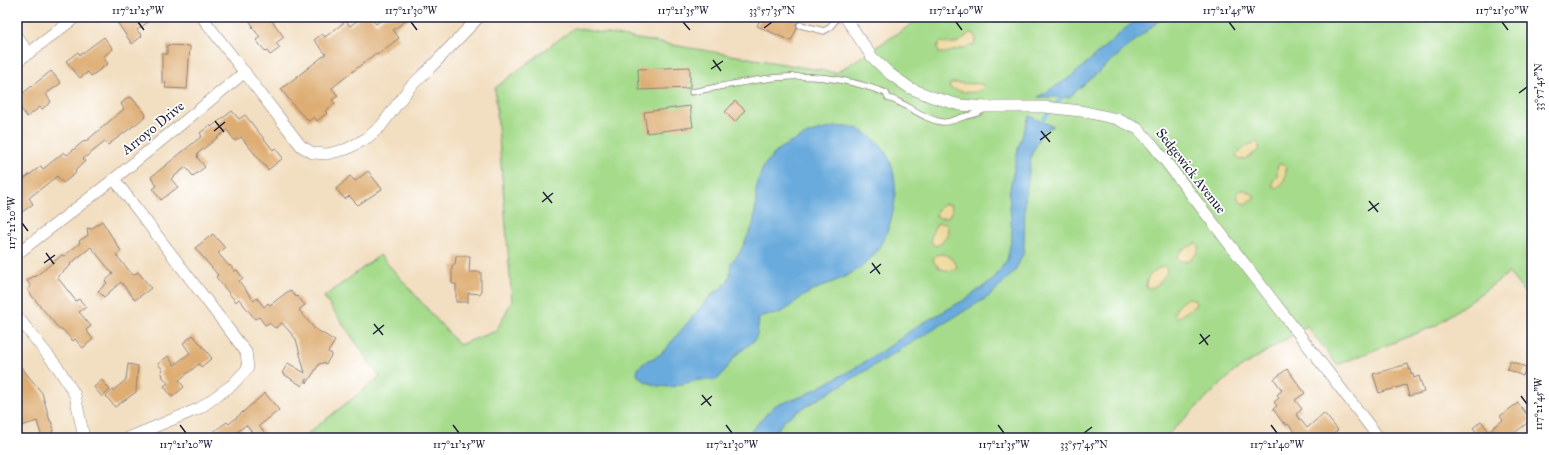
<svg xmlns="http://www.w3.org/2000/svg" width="1549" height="455" font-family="'IM FELL Great Primer',serif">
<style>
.green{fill:#a5db8b;stroke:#647e63}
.sand{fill:#eeda9e;stroke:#887e6c}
.water{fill:#6aabdd;stroke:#46668c}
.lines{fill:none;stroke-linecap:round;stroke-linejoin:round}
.stream{stroke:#6aabdd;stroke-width:3.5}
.building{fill:#dead73}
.service-casing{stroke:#8a807e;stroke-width:7}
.minor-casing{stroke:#8a807e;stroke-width:12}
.service{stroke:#fff;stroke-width:5.5}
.minor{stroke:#fff;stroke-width:11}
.ticks{fill:none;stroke:#22223b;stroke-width:1.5}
.labels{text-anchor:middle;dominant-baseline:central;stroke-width:3.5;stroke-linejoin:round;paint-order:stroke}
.street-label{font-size:14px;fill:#22223b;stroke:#fff}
.neatline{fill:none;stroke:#22223b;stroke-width:1.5}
.ticks-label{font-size:10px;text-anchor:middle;fill:#22223b}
</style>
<rect width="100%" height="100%" fill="#fff"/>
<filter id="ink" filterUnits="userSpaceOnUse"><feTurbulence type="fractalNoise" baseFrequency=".025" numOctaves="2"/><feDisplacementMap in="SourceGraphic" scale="8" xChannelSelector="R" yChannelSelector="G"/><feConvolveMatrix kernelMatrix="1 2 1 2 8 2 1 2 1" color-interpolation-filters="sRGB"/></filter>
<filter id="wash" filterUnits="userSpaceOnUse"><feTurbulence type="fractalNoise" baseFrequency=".012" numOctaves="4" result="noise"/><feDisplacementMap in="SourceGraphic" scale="16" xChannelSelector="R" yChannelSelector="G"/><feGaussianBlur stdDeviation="0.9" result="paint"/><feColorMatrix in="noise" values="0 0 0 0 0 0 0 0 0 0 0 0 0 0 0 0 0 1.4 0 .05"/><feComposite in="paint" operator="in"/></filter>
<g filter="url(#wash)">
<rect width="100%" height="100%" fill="#f2dec0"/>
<polygon class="green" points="923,17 1532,17 1532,302 1509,273 1435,326 1337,365 1307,326 1235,371 1164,438 302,438 380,377 324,297 380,255 459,345 496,331 512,301 495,88 574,28 836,73"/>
<g class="sand">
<path d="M969,33l6,1 1,5 -2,6 -29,8h-6l-2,-7 4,-4c13,3 19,2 28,-9z"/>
<path d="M951,83l31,1 2,3c-8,9 -23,4 -32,2l-3,-2z"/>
<path d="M1256,142l3,3v5l-14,9 -6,1 -3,-3c3,-6 13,-14 20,-15z"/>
<path d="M1279,164h4l3,2c0,9 -1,19 -10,22l-3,-1 -1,-4 5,-8v-7z"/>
<polygon points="1241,190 1245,190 1254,195 1254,198 1245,204 1240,202 1237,196 1238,192"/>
<path d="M945,204h5l2,4 -1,6 -4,4h-8l-3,-3c1,-6 4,-8 9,-11z"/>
<path d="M939,223l8,1c3,9 -2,19 -11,22l-5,-4c-1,-6 3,-16 8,-19z"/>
<path d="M1196,243l3,3c-1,10 -13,20 -22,13v-3l4,-5z"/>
<path d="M942,254c8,2 11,5 15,12l-2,3c-8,4 -20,-1 -22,-10l3,-4z"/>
<path d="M1164,266l2,2 1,4c-5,7 -12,19 -21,15 -1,-10 9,-18 18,-21z"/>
<path d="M1189,298l4,1 3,3 -1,4 -15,10 -4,1 -2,-2c1,-7 8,-15 15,-17z"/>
</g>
<g class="water">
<polygon points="1142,17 1163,17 1069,97 1038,97 1071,77 1126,28"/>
<path d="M1029,116l24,10 -10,5 -12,25 -6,45 -1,51 -9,19 -24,24 -204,123c-7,6 -9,13 -15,17 -7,6 -22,3 -31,3l11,-8 22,-24 29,-10 52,-28 38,-24 21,-16 50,-28 29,-20 14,-20 5,-24 -3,-42 9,-45z"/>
<path d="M834,127c5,0 12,-1 18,0 9,2 17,8 24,14 31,28 21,88 -5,117 -18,20 -44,24 -66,37 -9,5 -16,14 -25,18 -6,3 -12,1 -18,3l-3,3 -2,15 -2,6 -19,15 -16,22 -4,3h-18l-27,7 -13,-1 -12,-4 -9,-7v-3l2,-5 9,-7 7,-2 8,-6 48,-57 9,-6 7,-6 3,-8 1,-12 9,-11 13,-27 3,-20v-16l6,-19 4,-7 14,-15 30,-15z"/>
</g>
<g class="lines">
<g class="stream">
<polyline points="1054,106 1065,94"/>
<polyline points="1040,124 1050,110"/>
</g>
</g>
<g id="blocks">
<g class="building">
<polygon points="115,17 155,17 137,30 142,36 132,44 117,22 118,21"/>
<polygon points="247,17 269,17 284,37 276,43 280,48 270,55 267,51 266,52 256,40 260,37 252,27 253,26"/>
<polygon points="362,17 370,17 376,24 385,17 411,17 393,30 399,38 377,55 376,53 332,88 338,96 332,100 335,103 325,111 327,113 317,121 314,117 309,121 298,111 281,89 326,54 314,40 322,34 325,37 346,21 350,26"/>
<polygon points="761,17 801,17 800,21 796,24 797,28 791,41 757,26"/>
<polygon points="104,37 113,49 103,57 108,64 91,76 88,72 80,78 66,61 78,52 80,55"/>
<polygon points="167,45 190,46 187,89 165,88 166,83 162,83 162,54 167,54"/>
<polygon points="690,67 690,88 639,90 638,69"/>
<polygon points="51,71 61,83 46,94 51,102 42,109 40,107 27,117 17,103 17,98"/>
<polygon points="128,97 132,98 145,113 146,116 144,118 108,145 105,142 83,159 85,161 75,171 76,173 63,183 57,176 29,198 33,204 22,212 17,206 17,184 41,166 43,169 64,152 67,155 84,141 85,142 124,109 121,104"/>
<polygon points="735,101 745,110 735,122 725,112"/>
<polygon points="690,106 693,127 647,133 644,112"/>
<polygon points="232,111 239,119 245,115 273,150 275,148 283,158 268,170 241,137 235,141 227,130 197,154 198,156 197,157 205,167 193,176 186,167 171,179 178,187 161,200 153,189 157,186 151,177 202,136 200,133 210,125 211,127"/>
<polygon points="368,171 382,189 358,205 349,196 345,199 336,189 350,176 355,181"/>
<polygon points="102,221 121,251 116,255 133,275 138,272 151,288 135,300 121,282 104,297 98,291 107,283 105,281 113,274 91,247 70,264 71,265 57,277 76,301 79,299 86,307 79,312 91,326 86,330 93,339 83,348 75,339 73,341 62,329 60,330 32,296 28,290 31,286 27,281 34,276 35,277 62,255 64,256 80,243 79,241 88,235 87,228 91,229"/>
<polygon points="213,234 225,248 218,253 229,266 230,265 235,271 237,270 243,278 239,281 254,301 257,298 264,307 268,303 270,305 290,290 296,297 297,296 305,305 299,310 314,328 335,341 328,352 332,354 326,364 323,362 322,364 320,363 307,383 306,379 302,386 282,373 288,363 305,373 296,339 282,323 275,328 269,323 265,325 259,317 255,319 239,299 236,302 216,277 218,275 195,248"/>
<polygon points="456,256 470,256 469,272 481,272 481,294 468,293 468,302 456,302 456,284 452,284 452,265 455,265"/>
<polygon points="193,335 212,358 201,367 199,364 179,380 184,387 172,397 164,386 168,383 162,376 163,375 161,372 163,370 158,364 168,356 174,365 190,353 183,343"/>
<polygon points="1510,361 1526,367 1523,376 1507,369"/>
<polygon points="17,362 42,393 50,421 51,421 54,430 52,431 53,438 42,438 37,421 22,426 19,424 17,419 17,406 25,404 17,395"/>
<polygon points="128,364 138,366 136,392 115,407 106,396 126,380"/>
<polygon points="1408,364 1411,374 1413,374 1414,378 1419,376 1424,392 1409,396 1406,385 1379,393 1373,374"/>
<polygon points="1287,369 1305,393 1295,400 1302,409 1296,414 1307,428 1324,413 1338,430 1328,438 1300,438 1288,424 1286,425 1284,422 1283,423 1273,409 1277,406 1274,402 1279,398 1277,395 1282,390 1274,379"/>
<polygon points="102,380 110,390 102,397 94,387"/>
<polygon points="265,393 279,410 259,426 269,438 257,438 246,425 230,438 217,438 213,432 227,422 229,424"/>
<polygon points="1518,403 1531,420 1508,438 1490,438 1486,433 1503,420 1500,416"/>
<polygon points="1481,421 1488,430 1480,436 1473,428"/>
</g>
</g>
</g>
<g filter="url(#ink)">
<use href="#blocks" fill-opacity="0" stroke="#8a807e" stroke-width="1"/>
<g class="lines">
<defs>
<g id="service">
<polyline points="800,25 824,31 829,28 838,17"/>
<path d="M692,92c72,-14 122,-27 194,1l2,5c19,5 34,21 54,24 6,1 15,-3 21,-5 10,-3 13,-2 22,-8"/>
</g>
<g id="minor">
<polyline points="202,17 301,146 313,153 327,154 347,149 367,138 381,126 410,87 430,68 479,17"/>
<polyline points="845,17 872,57 890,74 910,88 932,97 960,105 987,107 1045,107 1081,111 1117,119 1138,129 1153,145 1379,438"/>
<polyline points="17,37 29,53"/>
<polyline points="17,62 76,17"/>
<polyline points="114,179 246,352 248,368 232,385 200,408 128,438"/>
<polyline points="17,254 114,179 245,72"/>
<polyline points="17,316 59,369 75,395 84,438"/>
</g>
</defs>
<use href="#service" class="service-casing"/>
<use href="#minor" class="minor-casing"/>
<use href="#service" class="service"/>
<use href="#minor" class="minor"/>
</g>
</g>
<path class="ticks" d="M138,22l6,8M411,22l6,8M683,22l7,8M956,22l6,8M1229,22l6,8M1502,22l6,8M764,28l8,-6M713,60l8,11M711,69l12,-8M1519,93l8,-6M215,121l9,11M214,131l11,-9M1041,131l9,11M1040,140l11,-8M543,192l9,11M1369,201l9,11M542,202l11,-9M1368,211l11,-8M22,223l6,8M46,253l8,11M44,263l11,-8M872,263l8,11M870,273l11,-9M374,324l9,11M373,334l11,-9M1200,334l8,11M1199,344l11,-9M702,395l9,11M1521,396l6,8M701,405l11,-9M180,425l6,8M453,425l6,8M726,425l6,8M998,425l6,8M1271,425l6,8M1084,433l8,-6"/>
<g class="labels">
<g class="street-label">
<text transform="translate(153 128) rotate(-39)">Arroyo Drive</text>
<text transform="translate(1191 171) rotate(52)">Sedgewick Avenue</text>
</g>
</g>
<rect width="1549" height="455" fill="none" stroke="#fff" stroke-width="44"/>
<rect x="22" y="22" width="1505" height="411" class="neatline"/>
<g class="ticks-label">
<text x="138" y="14">117°21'25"W</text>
<text x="411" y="14">117°21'30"W</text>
<text x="683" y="14">117°21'35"W</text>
<text x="772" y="14">33°57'35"N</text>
<text x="956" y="14">117°21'40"W</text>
<text x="1229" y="14">117°21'45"W</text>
<text x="1502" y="14">117°21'50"W</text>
<text transform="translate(1538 87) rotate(-90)" y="4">33°57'45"N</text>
<text transform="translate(11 223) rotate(-90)" y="4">117°21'20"W</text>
<text transform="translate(1538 404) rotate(-90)" y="4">117°21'45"W</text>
<text x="186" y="448">117°21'20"W</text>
<text x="459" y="448">117°21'25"W</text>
<text x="732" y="448">117°21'30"W</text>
<text x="1004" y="448">117°21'35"W</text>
<text x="1084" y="448">33°57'45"N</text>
<text x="1277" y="448">117°21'40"W</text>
</g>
</svg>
